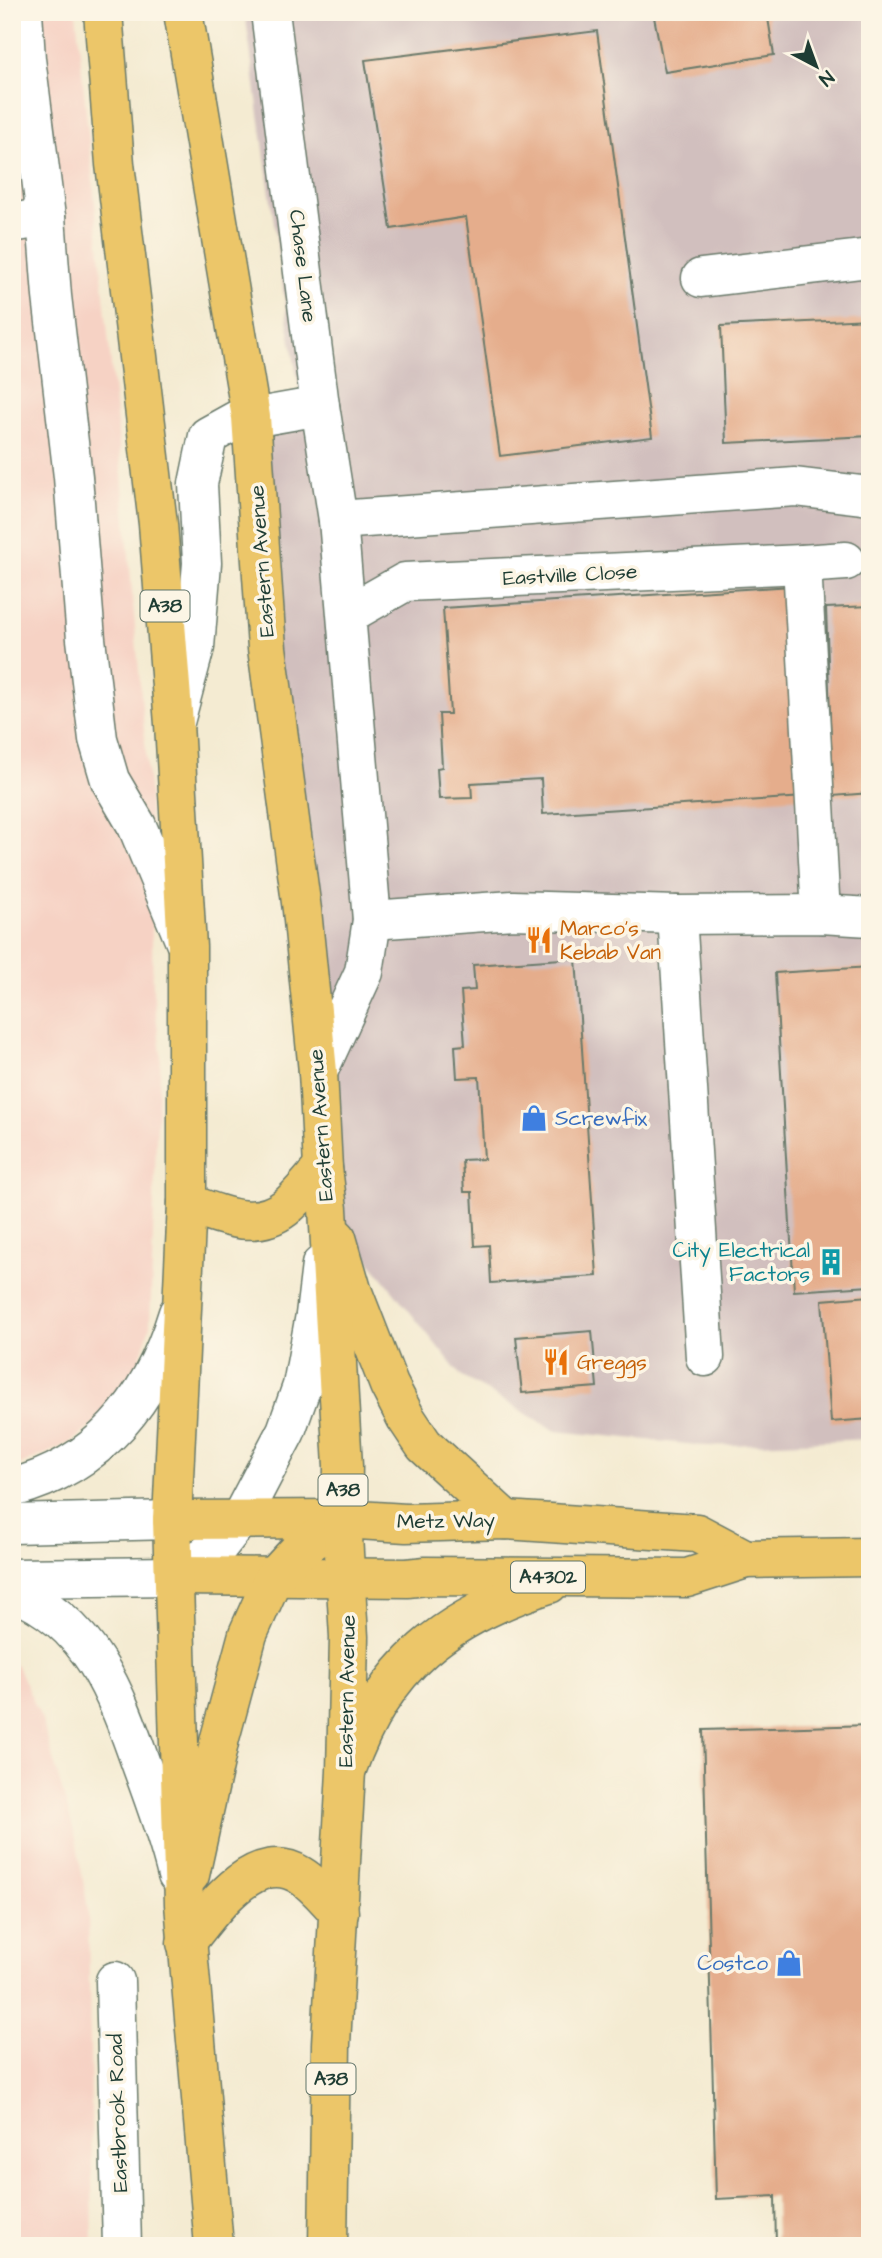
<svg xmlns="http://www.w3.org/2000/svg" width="882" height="2258" font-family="'Architects Daughter',sans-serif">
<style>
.built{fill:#f6d2c4}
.industrial{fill:#d1bfbe}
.building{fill:#e5ad8c}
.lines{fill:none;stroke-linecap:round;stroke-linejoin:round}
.minor-casing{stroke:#6a7a6b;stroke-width:41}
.major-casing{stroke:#6a7a6b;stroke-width:41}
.highway-casing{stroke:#6a7a6b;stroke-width:41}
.minor{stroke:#fff;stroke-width:38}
.major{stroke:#ecc669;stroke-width:38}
.highway{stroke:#ecc669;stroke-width:38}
.labels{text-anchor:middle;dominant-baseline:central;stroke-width:7;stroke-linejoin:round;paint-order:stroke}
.shield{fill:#fcf5e5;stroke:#617469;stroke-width:2}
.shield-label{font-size:19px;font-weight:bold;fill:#1f3d34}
.street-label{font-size:21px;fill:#1f3d34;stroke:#fcf5e5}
.food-label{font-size:21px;fill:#c56008;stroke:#fcf5e5;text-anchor:start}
.shop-label{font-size:21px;fill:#366cbe;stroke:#fcf5e5;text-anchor:start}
.culture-label{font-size:21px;fill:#0d838f;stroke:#fcf5e5;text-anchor:end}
</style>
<rect width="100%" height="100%" fill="#fcf5e5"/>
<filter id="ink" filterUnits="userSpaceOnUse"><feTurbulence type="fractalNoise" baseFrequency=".0143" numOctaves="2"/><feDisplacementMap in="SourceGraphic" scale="14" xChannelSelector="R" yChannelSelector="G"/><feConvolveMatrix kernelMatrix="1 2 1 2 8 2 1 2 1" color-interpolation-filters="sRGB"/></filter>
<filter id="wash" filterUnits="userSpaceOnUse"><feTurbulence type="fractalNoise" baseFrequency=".00686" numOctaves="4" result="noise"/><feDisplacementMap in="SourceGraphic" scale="28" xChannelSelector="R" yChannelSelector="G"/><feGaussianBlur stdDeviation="1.57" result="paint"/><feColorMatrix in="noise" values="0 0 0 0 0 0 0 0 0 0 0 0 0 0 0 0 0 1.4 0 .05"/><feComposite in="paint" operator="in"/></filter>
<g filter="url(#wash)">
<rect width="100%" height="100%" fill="#f4ebd2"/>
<g class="built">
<polygon points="12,12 76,12 122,476 149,788 153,991 161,1054 156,1140 150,1326 139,1362 122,1392 98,1421 71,1442 23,1464 12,1467"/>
<polygon points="12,1664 17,1666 42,1720 76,1839 88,1910 93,2246 12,2246"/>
</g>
<polygon class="industrial" points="245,12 870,12 870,1439 708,1446 556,1431 461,1376 328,1209 251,417 300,393 288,324"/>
<g id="blocks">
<g class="building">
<polygon points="653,12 767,12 774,55 665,72"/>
<polygon points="597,31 652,437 500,456 466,217 391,229 365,60"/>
<polygon points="870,319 870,436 726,443 721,326"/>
<polygon points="792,586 805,797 543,814 541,779 471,783 472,798 439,799 437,768 442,767 439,714 450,714 443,608"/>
<polygon points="870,606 870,793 833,796 826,608"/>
<polygon points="576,958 597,1276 491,1283 489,1245 475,1246 472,1192 464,1192 462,1160 484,1159 479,1077 457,1078 455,1046 465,1045 461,991 475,990 473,965"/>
<polygon points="870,967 870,1286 794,1291 775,973"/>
<polygon points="870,1296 870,1419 831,1422 822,1300"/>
<polygon points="592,1331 597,1387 522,1393 516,1337"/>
<polygon points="870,1725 870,2246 776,2246 775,2196 716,2199 703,1730"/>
</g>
</g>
</g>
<g filter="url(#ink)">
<use href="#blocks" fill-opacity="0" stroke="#6a7a6b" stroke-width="2"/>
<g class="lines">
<defs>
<g id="minor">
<polyline points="23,12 26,59 46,217 52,296 73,477 86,639 98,739 110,780 137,826 185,942"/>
<polyline points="270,12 320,406 338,520 372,920 364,972 318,1072"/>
<polyline points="12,223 46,217"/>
<polyline points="701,278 870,258"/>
<polyline points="338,520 795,487 870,496"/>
<polyline points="347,615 405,582 802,564"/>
<polyline points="175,722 195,647 202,563 198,484 208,436 235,421 320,406"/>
<polyline points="821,914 802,564 846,561"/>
<polyline points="677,915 705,1357"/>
<polyline points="372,920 513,910 677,915 821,914 870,917"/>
<path d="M12,1488c89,-23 140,-90 166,-175"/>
<polyline points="12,1524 172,1520"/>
<polyline points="12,1578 174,1576 217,1548 240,1519 286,1431 302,1386 315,1315 321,1265"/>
<path d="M12,1591c79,31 104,102 130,176 13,35 26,71 35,108"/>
<polyline points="115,1981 122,2246"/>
</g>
<g id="major">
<polyline points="337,1238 352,1290 389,1385 406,1418 424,1445 506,1520"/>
<polyline points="172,1520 342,1519 406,1523 506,1520 697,1533 746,1559"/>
<polyline points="174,1576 407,1578 426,1576 687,1578 746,1559 870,1557"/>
<path d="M347,1769c37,-104 98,-152 202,-185"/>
<polyline points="190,1875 220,1738 248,1634 273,1578 296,1553 342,1519"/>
</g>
<g id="highway">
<polyline points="103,12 115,164 158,524 174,724 187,947 187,1203 172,1520 184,1904 214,2246"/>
<polyline points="183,12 251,417 267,648 302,910 318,1072 323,1168 328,1209 343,1466 342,1519 349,1637 346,1771 331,2044 328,2246"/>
<path d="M187,1203c32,11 67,29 98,5 14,-11 26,-28 38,-40"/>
<path d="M186,1943c23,-29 68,-97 114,-68 15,9 26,24 39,37"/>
</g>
</defs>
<use href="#minor" class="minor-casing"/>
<use href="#major" class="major-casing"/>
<use href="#highway" class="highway-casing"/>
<use href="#minor" class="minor"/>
<use href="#major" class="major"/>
<use href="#highway" class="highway"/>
</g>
</g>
<defs>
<symbol id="restaurant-bare" viewBox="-9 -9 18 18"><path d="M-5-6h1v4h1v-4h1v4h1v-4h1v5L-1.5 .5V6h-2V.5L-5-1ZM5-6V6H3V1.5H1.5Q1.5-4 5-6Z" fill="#e8710a" stroke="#fcf5e5" stroke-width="2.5" paint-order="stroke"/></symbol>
<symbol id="shop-bare" viewBox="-9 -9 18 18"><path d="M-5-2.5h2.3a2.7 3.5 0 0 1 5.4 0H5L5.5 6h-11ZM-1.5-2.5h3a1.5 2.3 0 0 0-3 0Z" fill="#3f7fe0" stroke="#fcf5e5" stroke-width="2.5" paint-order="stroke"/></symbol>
<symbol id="building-bare" viewBox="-9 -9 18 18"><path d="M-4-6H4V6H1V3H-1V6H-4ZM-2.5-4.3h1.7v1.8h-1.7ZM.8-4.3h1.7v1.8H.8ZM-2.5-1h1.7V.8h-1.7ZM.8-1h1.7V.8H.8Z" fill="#0f9aa8" stroke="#fcf5e5" stroke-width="2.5" paint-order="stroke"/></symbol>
</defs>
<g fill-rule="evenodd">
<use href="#restaurant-bare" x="520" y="921" width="38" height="38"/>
<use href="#shop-bare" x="515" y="1099" width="38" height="38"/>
<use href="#building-bare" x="812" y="1243" width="38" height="38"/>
<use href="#restaurant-bare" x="537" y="1343" width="38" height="38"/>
<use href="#shop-bare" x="770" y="1944" width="38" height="38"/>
</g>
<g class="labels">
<g class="shield">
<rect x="140.5" y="590.5" width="49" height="31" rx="5"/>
<rect x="318.5" y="1474.5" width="49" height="31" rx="5"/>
<rect x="511" y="1561.5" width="74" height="31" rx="5"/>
<rect x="306.5" y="2063.5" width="49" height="31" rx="5"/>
</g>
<g class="shield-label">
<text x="165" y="606">A38</text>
<text x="343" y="1490">A38</text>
<text x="548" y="1577">A4302</text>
<text x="331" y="2079">A38</text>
</g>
<g class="street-label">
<text transform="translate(303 266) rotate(83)">Chase Lane</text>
<text transform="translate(262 561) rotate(-94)">Eastern Avenue</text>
<text transform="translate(570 575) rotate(-3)">Eastville Close</text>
<text transform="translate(321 1125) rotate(-94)">Eastern Avenue</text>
<text transform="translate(446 1521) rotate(-1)">Metz Way</text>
<text transform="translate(347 1691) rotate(-89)">Eastern Avenue</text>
<text transform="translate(118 2113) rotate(-92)">Eastbrook Road</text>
</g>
<g class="food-label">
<text x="560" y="928">Marco's<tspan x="560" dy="24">Kebab Van</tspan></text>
<text x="577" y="1362">Greggs</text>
</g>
<g class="shop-label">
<text x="555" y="1118">Screwfix</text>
<text x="768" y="1963" text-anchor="end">Costco</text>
</g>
<g class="culture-label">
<text x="810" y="1250">City Electrical<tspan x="810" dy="24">Factors</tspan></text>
</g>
</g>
<rect width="882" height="2258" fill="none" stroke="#fcf5e5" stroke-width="42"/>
<g transform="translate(816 66) rotate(139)" stroke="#fcf5e5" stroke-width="5" paint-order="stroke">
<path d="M0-5L12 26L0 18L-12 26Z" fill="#1f3d34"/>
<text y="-10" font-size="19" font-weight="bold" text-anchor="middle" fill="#1f3d34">N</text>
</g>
</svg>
